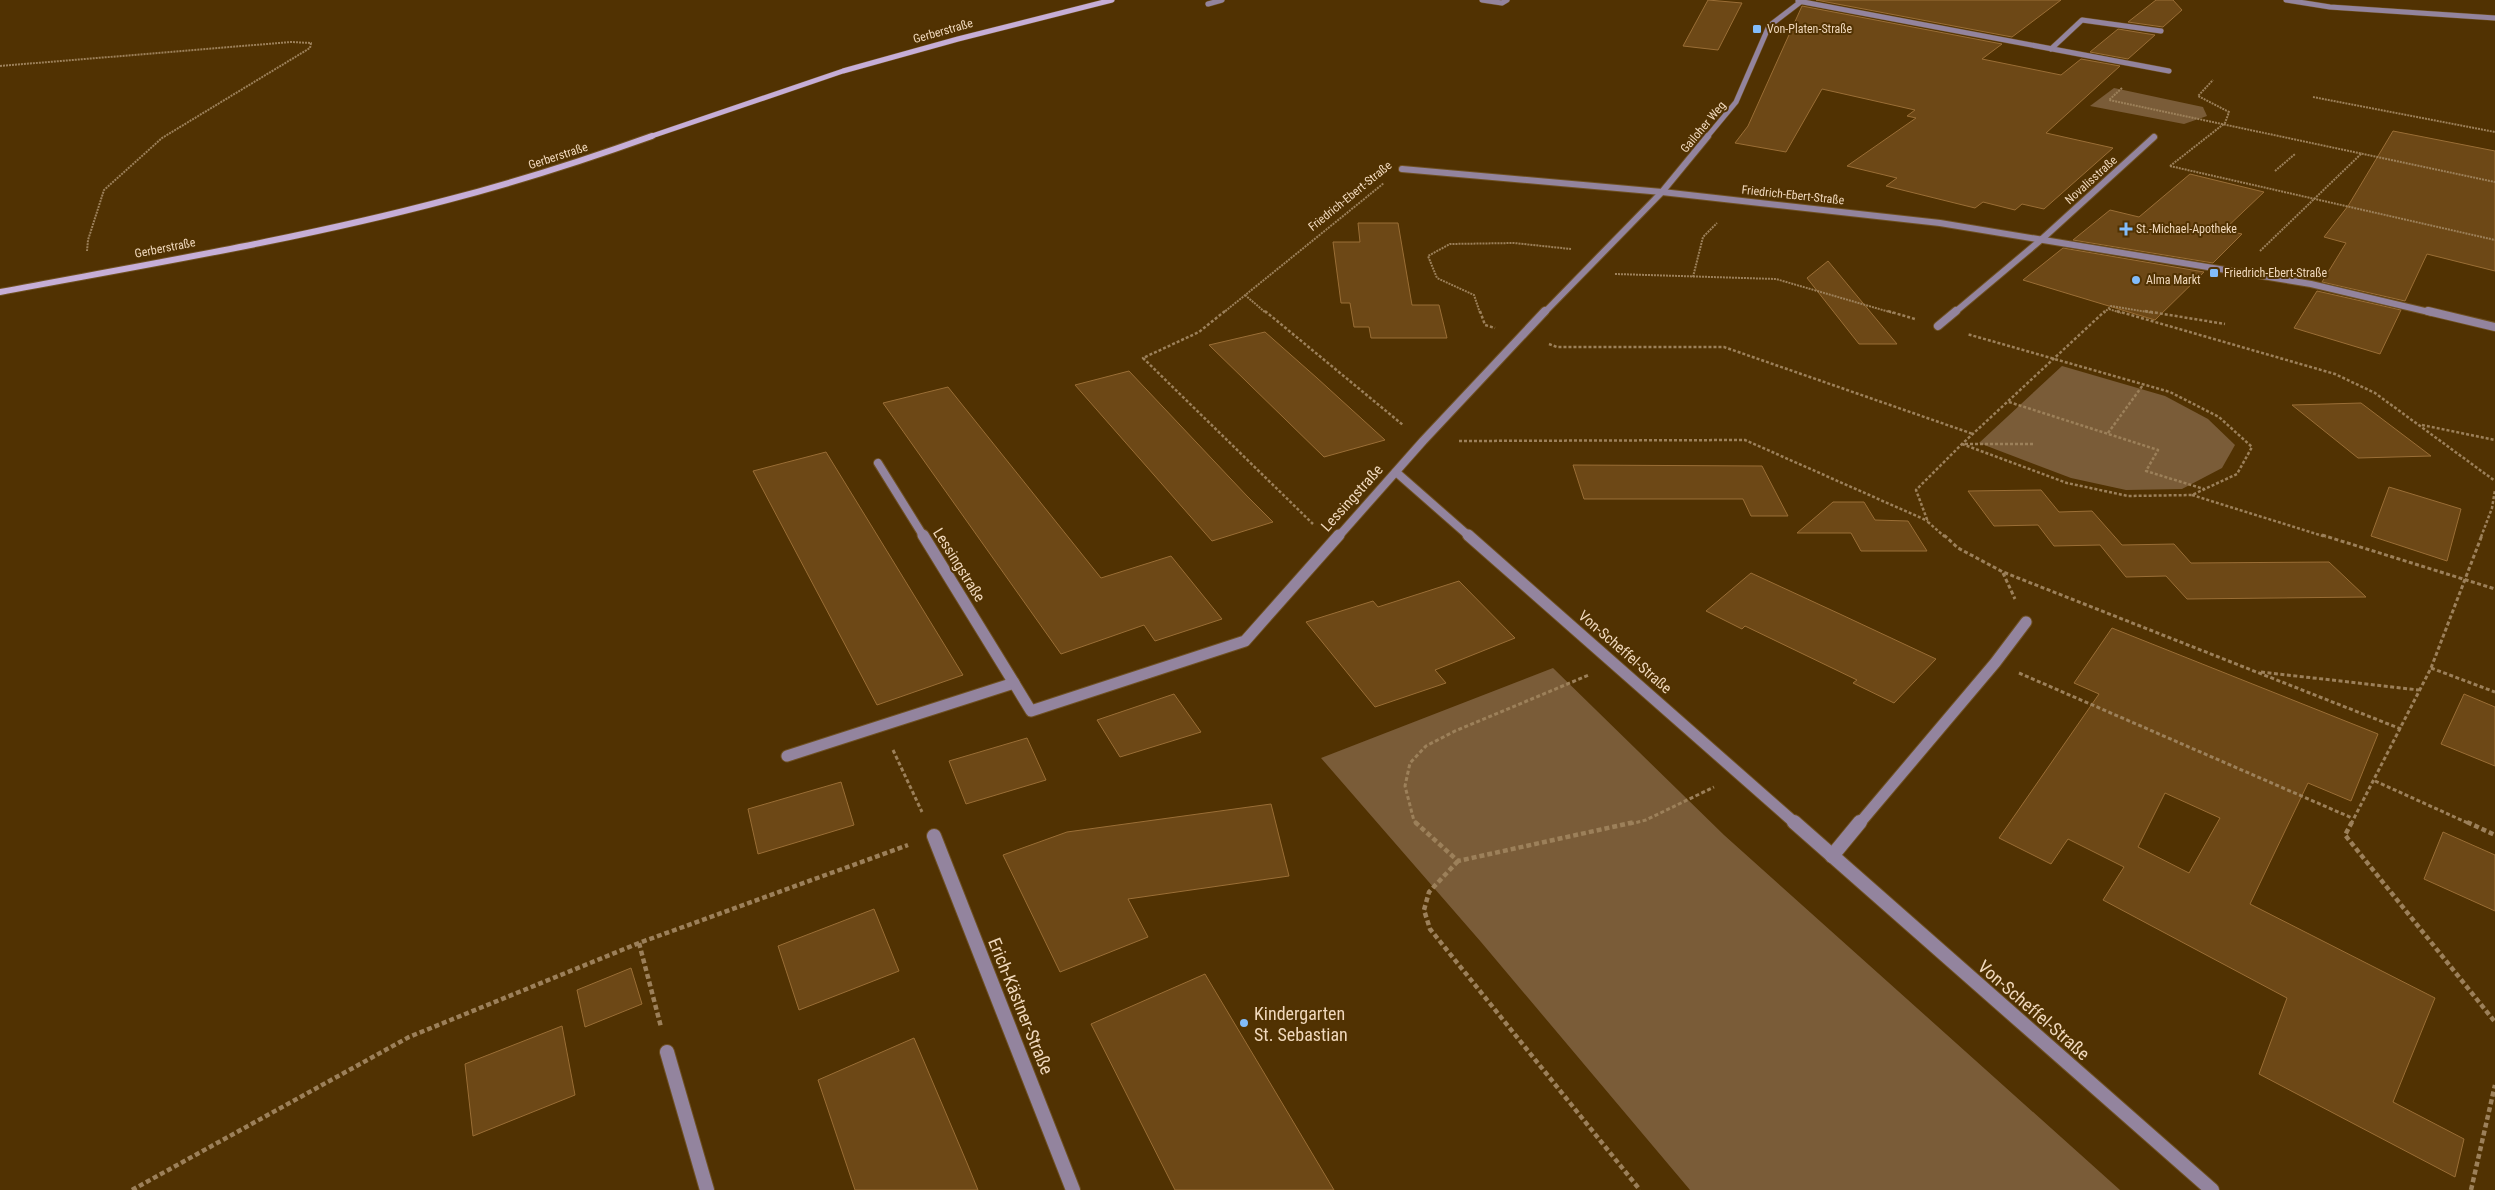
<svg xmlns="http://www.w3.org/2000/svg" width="2495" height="1190" font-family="'Roboto Condensed',sans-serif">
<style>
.green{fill:#7a5c38}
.building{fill:#6d4816;stroke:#9a6e36;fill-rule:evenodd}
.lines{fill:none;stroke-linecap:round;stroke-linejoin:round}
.lane-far1-casing{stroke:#6e5023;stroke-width:8}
.lane-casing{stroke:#6e5023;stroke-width:10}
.street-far4-casing{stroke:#6e5023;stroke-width:6}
.street-far3-casing{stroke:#6e5023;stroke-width:8}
.street-far2-casing{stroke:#6e5023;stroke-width:10}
.street-far1-casing{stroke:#6e5023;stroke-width:13}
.street-casing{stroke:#6e5023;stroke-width:16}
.secondary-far1-casing{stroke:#6e5023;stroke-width:6}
.secondary-casing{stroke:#6e5023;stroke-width:8}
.path-far3{stroke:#9c805a;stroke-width:2;stroke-dasharray:2 1;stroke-linecap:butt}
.path-far2{stroke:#9c805a;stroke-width:2.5;stroke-dasharray:3 2;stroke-linecap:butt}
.path-far1{stroke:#9c805a;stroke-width:3;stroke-dasharray:4 2.5;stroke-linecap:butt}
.path{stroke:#9c805a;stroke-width:4.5;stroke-dasharray:5 3;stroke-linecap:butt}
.lane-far1{stroke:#93849e;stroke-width:6}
.lane{stroke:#93849e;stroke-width:8}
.street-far4{stroke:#93849e;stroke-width:5}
.street-far3{stroke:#93849e;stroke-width:6}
.street-far2{stroke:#93849e;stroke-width:8}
.street-far1{stroke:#93849e;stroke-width:11}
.street{stroke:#93849e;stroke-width:14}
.secondary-far1{stroke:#c6aed7;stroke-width:5}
.secondary{stroke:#c6aed7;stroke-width:6}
.poi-dot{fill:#82bcfa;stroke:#513202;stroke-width:2}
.labels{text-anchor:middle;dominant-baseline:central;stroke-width:4;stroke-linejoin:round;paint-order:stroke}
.far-poi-label{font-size:12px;fill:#f0d8bc;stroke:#513202;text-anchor:start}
.far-street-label{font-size:12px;fill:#f0d8bc;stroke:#513202}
.street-label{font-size:15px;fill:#f0d8bc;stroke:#513202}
.near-street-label{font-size:18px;fill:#f0d8bc;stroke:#513202}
.near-poi-label{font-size:18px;fill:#f0d8bc;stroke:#513202;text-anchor:start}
</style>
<rect width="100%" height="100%" fill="#513202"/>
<g class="green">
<polygon points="2114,88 2203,107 2207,116 2184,124 2090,106"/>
<polygon points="2062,366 2165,396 2208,419 2235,445 2222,468 2182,489 2126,490 2071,478 1979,443"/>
<polygon points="1553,668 1724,835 2120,1190 1690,1190 1481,942 1321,758"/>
</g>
<g class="building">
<polygon points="1708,0 1742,3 1718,50 1683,46"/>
<polygon points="1816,0 2061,0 2012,37"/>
<polygon points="2156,0 2173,0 2182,10 2163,27 2128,22"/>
<polygon points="1802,6 2002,44 1982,59 2061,75 2081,59 2120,66 2046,133 2113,148 2044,209 2022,204 2015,210 1983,202 1975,208 1886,186 1897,178 1847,166 1916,118 1907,116 1915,110 1822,89 1786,152 1735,143 1748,126"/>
<polygon points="2118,29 2155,35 2128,59 2090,52"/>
<polygon points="2393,131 2495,151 2495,271 2427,254 2405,301 2322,282 2346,243 2324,237 2348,206"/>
<polygon points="2190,174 2264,192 2224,230 2242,234 2213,263 2073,240 2110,210 2139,217"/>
<polygon points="1358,223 1398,223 1412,305 1439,305 1447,338 1371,338 1369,327 1354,327 1350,303 1341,303 1333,242 1360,242"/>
<polygon points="2063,248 2204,272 2155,320 2023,280"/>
<polygon points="1828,261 1897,344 1859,344 1807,278"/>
<polygon points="2317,291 2401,310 2380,354 2294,328"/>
<polygon points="1265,332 1317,378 1385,440 1324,457 1209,345"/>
<polygon points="1129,371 1247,496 1273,522 1212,541 1075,385"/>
<polygon points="948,387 1101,578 1171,556 1222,619 1155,641 1144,625 1061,654 883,403"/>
<polygon points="2361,403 2431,456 2358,458 2292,405"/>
<polygon points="826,452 874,530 963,675 877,705 753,471"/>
<polygon points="1573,465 1762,466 1788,516 1751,516 1743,499 1584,499"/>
<polygon points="2389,487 2461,509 2447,561 2371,536"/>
<polygon points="2041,490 2059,512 2092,511 2122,545 2174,544 2191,563 2329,562 2366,597 2187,599 2166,576 2126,577 2100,545 2054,546 2038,525 1994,526 1968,491"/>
<polygon points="1833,502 1864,502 1875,520 1908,521 1927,551 1861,551 1851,533 1797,533"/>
<polygon points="1751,573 1842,615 1936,659 1894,703 1853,683 1857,680 1745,626 1742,629 1706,611"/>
<polygon points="1459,581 1515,638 1435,670 1446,683 1375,707 1306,622 1373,601 1378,607"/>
<path d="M2112,628l266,106 -27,67 -43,-18 -58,121 185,94 -42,104 71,37 -9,38 -196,-103 28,-76 -184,-98 21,-33 -56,-28 -17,25 -52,-26 100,-144 -25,-11zM2165,793l55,25 -31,55 -51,-26z"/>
<polygon points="1174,694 1201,732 1120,757 1097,720"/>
<polygon points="2464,694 2495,707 2495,766 2441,744"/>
<polygon points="1027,738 1046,780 966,804 949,761"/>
<polygon points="841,782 854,825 758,854 748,809"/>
<polygon points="1271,804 1289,876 1128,899 1148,937 1060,972 1003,855 1067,832"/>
<polygon points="2443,832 2495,855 2495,911 2424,879"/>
<polygon points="874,909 899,971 799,1010 778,946"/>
<polygon points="631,968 642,1004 585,1027 577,990"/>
<polygon points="1205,974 1334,1190 1175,1190 1091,1024"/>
<polygon points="562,1026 575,1095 473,1136 465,1064"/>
<polygon points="914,1038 967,1163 978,1190 855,1190 818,1080"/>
</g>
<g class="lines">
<defs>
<polyline id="lane-far1" points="1954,313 2042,239"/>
<polyline id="lane" points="1938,326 1956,311"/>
<g id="street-far4">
<polyline points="1482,0 1502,3 1507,0"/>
<polyline points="2286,0 2330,7 2495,18"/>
<polyline points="1798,1 2169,71"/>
<polyline points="1208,4 1222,0"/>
<polyline points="2051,49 2082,20 2161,31"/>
<polyline points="1707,137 1736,102 1769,26 1803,0"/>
</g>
<g id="street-far3">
<polyline points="1402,169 1662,192 1940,223 2311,284 2433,313"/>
<polyline points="2042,239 2154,137"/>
<polyline points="1544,313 1662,192 1708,136"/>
</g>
<g id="street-far2">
<polyline points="2428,311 2495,327"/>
<polyline points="878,463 924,537"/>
<polyline points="1396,472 1470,537"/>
<polyline points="1338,537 1423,441 1545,311"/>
</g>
<g id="street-far1">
<polyline points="923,535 1014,683"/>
<polyline points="1468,535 1796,824"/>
<polyline points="787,756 1014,683 1031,711 1245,641 1339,535"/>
<polyline points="1859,824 1995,663 2026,622"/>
</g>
<g id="street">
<polyline points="1794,822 2212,1190"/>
<polyline points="934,836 1073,1190"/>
<polyline points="1832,856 1860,822"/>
<polyline points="667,1052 707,1190"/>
</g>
<polyline id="secondary-far1" points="649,137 843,71 958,39 1112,0"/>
<path id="secondary" d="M0,292c149,-28 300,-53 447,-92 70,-18 138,-40 205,-64"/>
</defs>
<use href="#lane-far1" class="lane-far1-casing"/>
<use href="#lane" class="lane-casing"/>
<use href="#street-far4" class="street-far4-casing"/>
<use href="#street-far3" class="street-far3-casing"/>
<use href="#street-far2" class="street-far2-casing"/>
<use href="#street-far1" class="street-far1-casing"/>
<use href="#street" class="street-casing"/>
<use href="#secondary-far1" class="secondary-far1-casing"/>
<use href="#secondary" class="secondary-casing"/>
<g class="path-far3">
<polyline points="0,66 291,42 311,43 310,48 162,138 104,190 88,240 87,251"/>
<polyline points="2122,88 2109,100 2495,182"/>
<polyline points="2313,97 2495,132"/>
<polyline points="2170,166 2495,240"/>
<polyline points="2170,166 2225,123 2229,112 2198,96 2213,80"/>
<polyline points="2275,171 2295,154"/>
<polyline points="2260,251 2362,153"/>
<polyline points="1615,274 1776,279 1893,313"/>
<polyline points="1693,277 1703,237 1717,223"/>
<polyline points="1245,295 1266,313"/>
<polyline points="2109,309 2121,313"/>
<polyline points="1223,313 1384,183"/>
<polyline points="1480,313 1474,295 1437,278 1428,256 1450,244 1514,243 1571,249"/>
<polyline points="2104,313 2111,306 2153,313"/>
</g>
<g class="path-far2">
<polyline points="1225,311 1199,332 1143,358 1313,524"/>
<polyline points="1265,311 1403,425"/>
<polyline points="1480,311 1485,325 1495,328"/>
<polyline points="1888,311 1915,319"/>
<polyline points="2117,311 2335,374 2375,393 2495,481"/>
<polyline points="2145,311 2225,324"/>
<polyline points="1549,344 1557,347 1724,347 1973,434"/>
<polyline points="2009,402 2158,450 2146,471 2204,489"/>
<polyline points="2422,425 2495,440"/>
<polyline points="2108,433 2143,385"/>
<polyline points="1459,441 1745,440 1928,521"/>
<polyline points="1962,444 2067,483 2128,496 2192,495 2237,474 2252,447 2219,417 2170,392 1967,334"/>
<polyline points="1965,444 2034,444"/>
<polyline points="2192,495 2326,537"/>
<polyline points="1945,537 1928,522 1916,490 1962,444 2105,311"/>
<polyline points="2481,537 2492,508 2495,490"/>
</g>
<g class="path-far1">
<polyline points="1944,535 1958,548 2003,572 2401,729"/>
<polyline points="2322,535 2495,589"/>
<polyline points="2003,573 2015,599"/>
<polyline points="2431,668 2495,692"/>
<polyline points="2261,672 2419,690"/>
<polyline points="2019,673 2352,818"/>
<polyline points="893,750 922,812"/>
<polyline points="2375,781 2470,824"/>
<polyline points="1417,824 1414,821 1405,786 1410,763 1426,746 1455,731 1589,675"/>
<polyline points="1630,824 1646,820 1714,787"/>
<polyline points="2351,824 2431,668 2482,535"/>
</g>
<g class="path">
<polyline points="1415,822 1458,861 1635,822"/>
<polyline points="2352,822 2345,835 2495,1022"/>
<polyline points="2467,822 2495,835"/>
<polyline points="1458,861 1429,892 1424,910 1430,929 1640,1190"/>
<polyline points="639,943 661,1027"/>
<polyline points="132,1190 409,1037 639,943 908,845"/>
<polyline points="2471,1190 2495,1085"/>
</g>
<use href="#lane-far1" class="lane-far1"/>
<use href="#lane" class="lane"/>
<use href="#street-far4" class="street-far4"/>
<use href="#street-far3" class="street-far3"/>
<use href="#street-far2" class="street-far2"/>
<use href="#street-far1" class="street-far1"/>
<use href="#street" class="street"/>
<use href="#secondary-far1" class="secondary-far1"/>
<use href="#secondary" class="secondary"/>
</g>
<g class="poi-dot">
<rect x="1752" y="24" width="10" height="10" rx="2.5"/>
<path d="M2123.5 221.5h5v5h5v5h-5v5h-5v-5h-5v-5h5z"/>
<rect x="2209" y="268" width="10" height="10" rx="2.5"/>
<circle cx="2136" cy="280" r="5"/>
<circle cx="1244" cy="1023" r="5"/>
</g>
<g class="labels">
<g class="far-poi-label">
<text x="1767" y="29">Von-Platen-Straße</text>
<text x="2136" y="229">St.-Michael-Apotheke</text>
<text x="2224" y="273">Friedrich-Ebert-Straße</text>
<text x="2146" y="280">Alma Markt</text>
</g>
<g class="far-street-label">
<text transform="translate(943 31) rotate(-16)">Gerberstraße</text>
<text transform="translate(1703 127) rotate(-50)">Gailoher Weg</text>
<text transform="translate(558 156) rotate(-18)">Gerberstraße</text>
<text transform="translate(2091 180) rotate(-42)">Novalisstraße</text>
<text transform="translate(1793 195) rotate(6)">Friedrich-Ebert-Straße</text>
<text transform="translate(1350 196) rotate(-39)">Friedrich-Ebert-Straße</text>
<text transform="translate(165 248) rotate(-11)">Gerberstraße</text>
</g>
<g class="street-label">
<text transform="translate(1352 498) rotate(-48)">Lessingstraße</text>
<text transform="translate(959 565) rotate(58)">Lessingstraße</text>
<text transform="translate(1625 652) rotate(41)">Von-Scheffel-Straße</text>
</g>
<g class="near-street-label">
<text transform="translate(1021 1006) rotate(68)">Erich-Kästner-Straße</text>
<text transform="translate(2034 1010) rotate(41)">Von-Scheffel-Straße</text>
</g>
<g class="near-poi-label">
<text x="1254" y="1013">Kindergarten<tspan x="1254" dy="21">St. Sebastian</tspan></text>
</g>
</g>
</svg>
